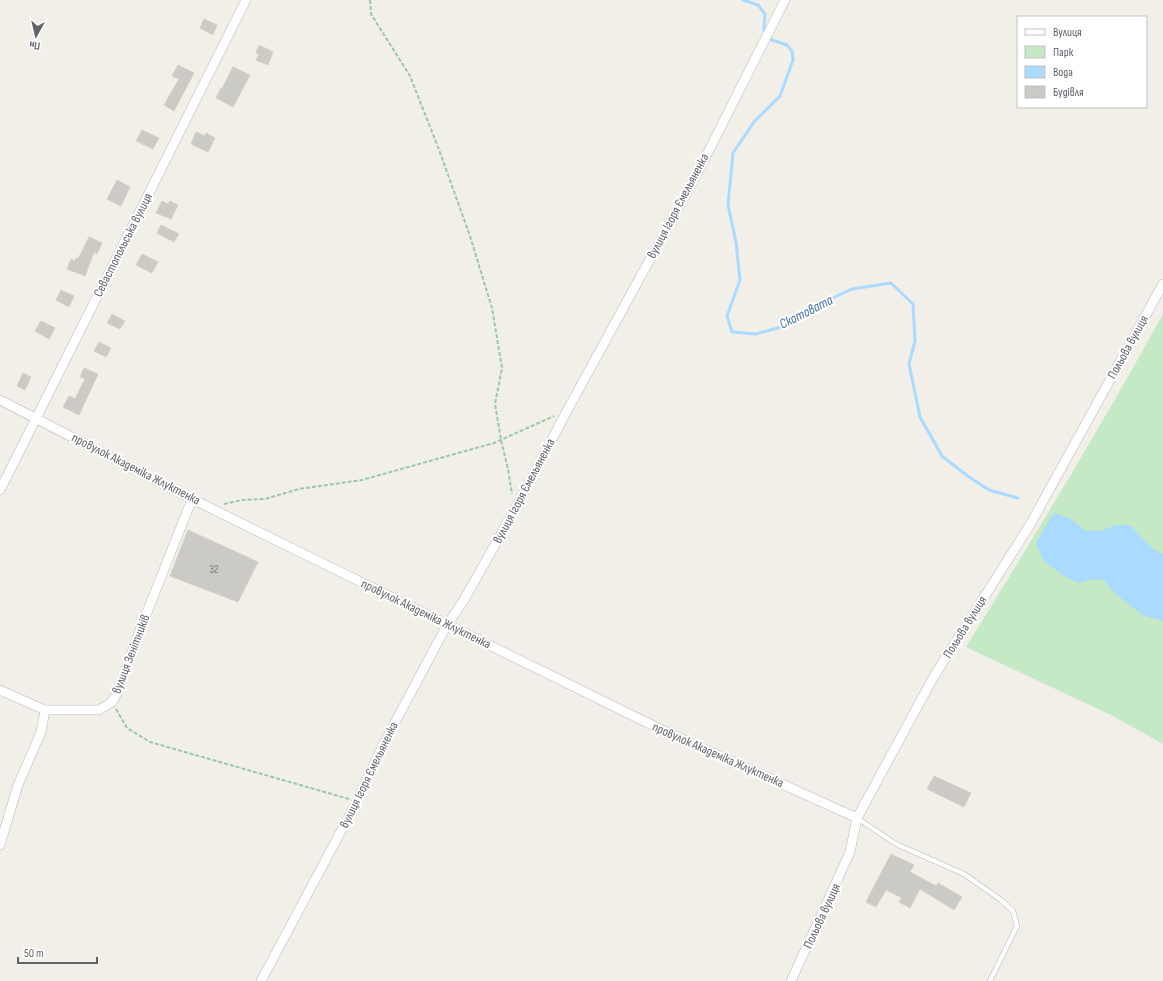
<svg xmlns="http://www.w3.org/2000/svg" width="1163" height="981" font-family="'Sofia Sans Condensed',sans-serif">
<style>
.green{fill:#c5e8c5}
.water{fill:#aadaff}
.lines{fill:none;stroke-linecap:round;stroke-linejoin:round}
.stream{stroke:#aadaff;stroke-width:3}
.building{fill:#cccac5;stroke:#d6d1c6}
.lane-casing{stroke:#b5b8bc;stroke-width:5.5}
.street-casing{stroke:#b5b8bc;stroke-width:10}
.path{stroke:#9cc7a9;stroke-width:2;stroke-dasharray:4 2;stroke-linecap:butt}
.lane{stroke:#fff;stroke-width:4.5}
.street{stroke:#fff;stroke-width:9}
.labels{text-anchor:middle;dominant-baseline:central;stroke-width:4;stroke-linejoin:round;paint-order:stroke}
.number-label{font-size:11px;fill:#7a7d7f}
.street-label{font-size:13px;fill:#5f6368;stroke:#fff}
.water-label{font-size:14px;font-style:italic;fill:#4174aa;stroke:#fff}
</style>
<rect width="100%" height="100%" fill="#f1efe8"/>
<path class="green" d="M1163,314v430l-52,-29 -145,-68c68,-110 135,-220 197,-333z"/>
<polygon class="water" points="1054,513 1071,519 1084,530 1101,531 1115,525 1130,525 1152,548 1163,554 1163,621 1144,616 1113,592 1104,580 1092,579 1079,583 1065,577 1043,560 1036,543"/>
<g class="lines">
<polyline class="stream" points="743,0 758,5 765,14 764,30 766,38 787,45 792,51 793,60 780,96 754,122 733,153 728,205 736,242 740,280 727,316 732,332 756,334 781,327 809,309 852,289 891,283 913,304 915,341 909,364 920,417 942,456 969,477 989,490 1018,498"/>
</g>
<g class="building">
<polygon points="204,19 217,25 213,35 200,28"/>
<polygon points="259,45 273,52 268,65 256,60 259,54 256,53"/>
<polygon points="178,65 194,73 174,111 164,105 179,79 172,76"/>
<polygon points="233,67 250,75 233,107 216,98 221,88 222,89"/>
<polygon points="142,130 159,138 153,149 136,141"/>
<polygon points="196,132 205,136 206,133 215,138 208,152 191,144"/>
<polygon points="117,180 130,187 121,206 107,199"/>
<polygon points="162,201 168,204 170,201 178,205 171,219 156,213"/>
<polygon points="161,225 179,234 174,242 157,233"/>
<polygon points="89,237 102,243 97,254 94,252 85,276 67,269 71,259 75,261 76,258 78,259"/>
<polygon points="142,254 158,262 152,273 136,265"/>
<polygon points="61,290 74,296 69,307 56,300"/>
<polygon points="112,314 125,321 120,329 107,323"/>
<polygon points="41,321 55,328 49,339 35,331"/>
<polygon points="99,342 111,348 106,357 94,351"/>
<polygon points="84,368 98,374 79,415 63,407 69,396 75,399 85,379 80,377"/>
<polygon points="23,373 31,377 25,390 17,386"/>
<polygon points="188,530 258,562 238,602 170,576"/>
<polygon points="934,776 971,793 964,807 927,789"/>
<polygon points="891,854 914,865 910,872 936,886 938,883 962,897 954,910 920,889 910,908 899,902 902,898 886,890 876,907 866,902"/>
</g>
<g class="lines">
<defs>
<polyline id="lane" points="857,818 896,844 964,874 1001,900 1013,911 1017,926 990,981"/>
<g id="street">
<polyline points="0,400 192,499 658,728 857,818"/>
<polyline points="0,490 246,0"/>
<polyline points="0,690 45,710"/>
<polyline points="0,845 18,785 41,732 45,710 99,710 112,702 117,693 142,625 192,499"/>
<polyline points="261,981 355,805 384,743 447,625 464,600 514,511 568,409 700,168 785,0"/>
<polyline points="791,981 850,852 857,818 933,678 1031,523 1163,284"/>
</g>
</defs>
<use href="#lane" class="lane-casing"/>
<use href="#street" class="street-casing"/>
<g class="path">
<polyline points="370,0 371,14 410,76 438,147 470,236 492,308 502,368 495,404 501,440 508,469 512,494"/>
<polyline points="224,504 242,500 265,499 299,489 362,480 494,443 554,416"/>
<polyline points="116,709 127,728 150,742 349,799"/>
</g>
<use href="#lane" class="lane"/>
<use href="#street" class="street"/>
</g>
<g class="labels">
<g class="number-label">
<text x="214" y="569">32</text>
</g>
<g class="street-label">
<text transform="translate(678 206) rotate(-62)">вулиця Ігоря Ємельяненка</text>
<text transform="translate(123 245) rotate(-63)">Севастопольська вулиця</text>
<text transform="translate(1128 347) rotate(-61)">Польова вулиця</text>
<text transform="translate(136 469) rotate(27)">провулок Академіка Жлуктенка</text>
<text transform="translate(524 491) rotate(-62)">вулиця Ігоря Ємельяненка</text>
<text transform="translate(426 614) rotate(26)">провулок Академіка Жлуктенка</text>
<text transform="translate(965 627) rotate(-58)">Польова вулиця</text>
<text transform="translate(131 654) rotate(-69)">вулиця Зенітників</text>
<text transform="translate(718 755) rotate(24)">провулок Академіка Жлуктенка</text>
<text transform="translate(369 775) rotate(-64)">вулиця Ігоря Ємельяненка</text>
<text transform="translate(822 916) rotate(-65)">Польова вулиця</text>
</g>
<g class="water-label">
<text transform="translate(806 312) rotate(-27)">Скотовата</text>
</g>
</g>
<rect x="1017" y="16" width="130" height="92" fill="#ffffff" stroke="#bfc1c3"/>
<rect x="1025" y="29" width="20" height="6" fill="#ffffff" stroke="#bfc1c3"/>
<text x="1053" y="36" font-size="12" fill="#5f6368">Вулиця</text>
<rect x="1025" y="46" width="20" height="12" fill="#c5e8c5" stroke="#bfc1c3"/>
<text x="1053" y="56" font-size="12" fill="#5f6368">Парк</text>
<rect x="1025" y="66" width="20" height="12" fill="#aadaff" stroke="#bfc1c3"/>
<text x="1053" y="76" font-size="12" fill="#5f6368">Вода</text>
<rect x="1025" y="86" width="20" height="12" fill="#cccac5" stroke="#bfc1c3"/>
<text x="1053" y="96" font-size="12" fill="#5f6368">Будівля</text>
<g transform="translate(36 36) rotate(188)" stroke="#ffffff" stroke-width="3" paint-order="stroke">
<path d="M0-3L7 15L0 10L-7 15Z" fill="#5f6368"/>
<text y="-6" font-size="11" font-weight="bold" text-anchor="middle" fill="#5f6368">Пн</text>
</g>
<path d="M18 957v6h79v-6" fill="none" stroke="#5f6368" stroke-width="2"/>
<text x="24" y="957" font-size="12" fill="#5f6368" stroke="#ffffff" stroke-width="3" paint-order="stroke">50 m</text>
</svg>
